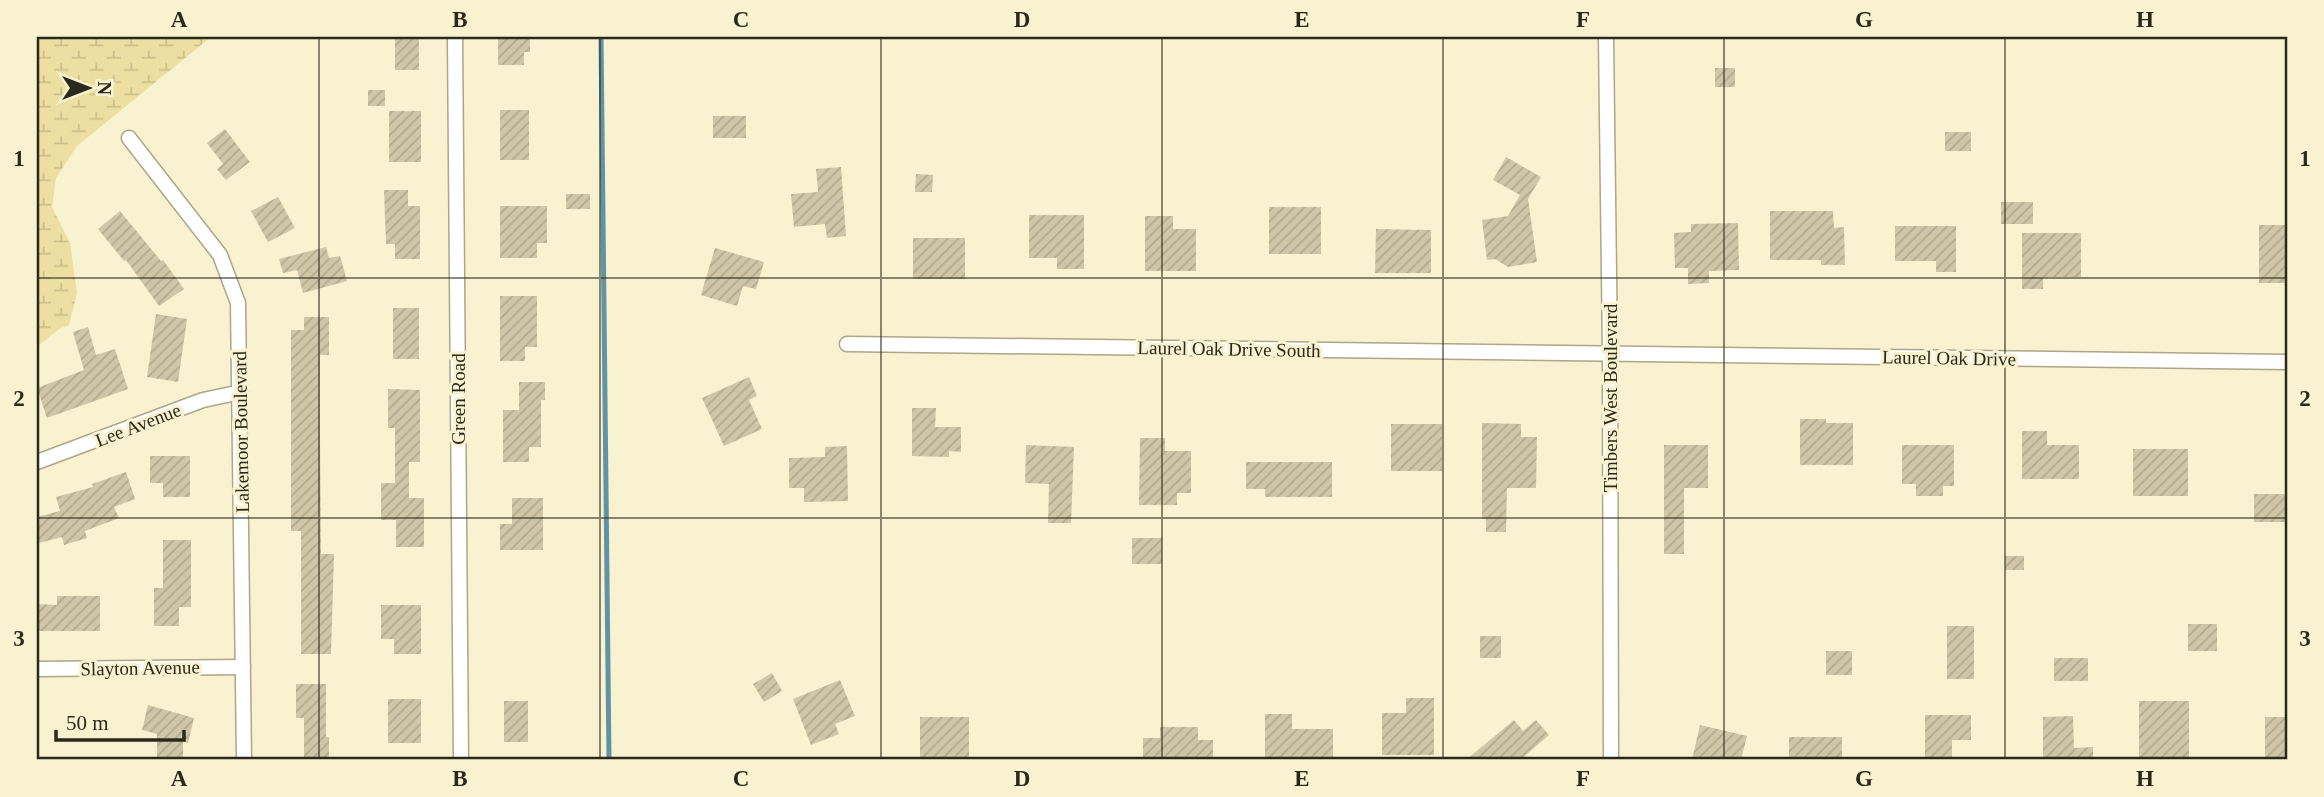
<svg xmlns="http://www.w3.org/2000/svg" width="2324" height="797" font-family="Georgia,serif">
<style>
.wetland{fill:url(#wetland-marsh)}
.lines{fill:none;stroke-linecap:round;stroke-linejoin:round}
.stream{stroke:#5f94a6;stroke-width:5}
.building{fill:url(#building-hatch)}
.minor-casing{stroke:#ada687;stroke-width:17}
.minor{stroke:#fff;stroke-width:14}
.grid{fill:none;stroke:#2b281c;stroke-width:2;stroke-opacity:0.55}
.labels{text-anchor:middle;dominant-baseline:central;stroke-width:6;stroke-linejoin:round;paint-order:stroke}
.street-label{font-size:19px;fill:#2b281c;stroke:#f9f2d0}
.neatline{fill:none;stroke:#2b281c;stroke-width:2.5}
.grid-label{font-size:23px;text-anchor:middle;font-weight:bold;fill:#2b281c}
</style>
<defs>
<pattern id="wetland-marsh" width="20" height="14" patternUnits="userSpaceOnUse" patternTransform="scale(1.75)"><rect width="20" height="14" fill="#eddfa1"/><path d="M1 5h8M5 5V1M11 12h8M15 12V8" fill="none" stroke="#cbbf8a"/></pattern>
<pattern id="building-hatch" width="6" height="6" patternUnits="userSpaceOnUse" patternTransform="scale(1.75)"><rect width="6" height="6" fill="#cec6a6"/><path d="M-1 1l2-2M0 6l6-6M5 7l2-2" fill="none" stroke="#b1aa8e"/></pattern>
</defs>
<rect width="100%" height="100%" fill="#f9f2d0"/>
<polygon class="wetland" points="37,37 211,37 77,146 56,178 52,207 70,243 77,293 69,325 59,329 37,347"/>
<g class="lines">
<polyline class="stream" points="601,37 609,760"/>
</g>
<g class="building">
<rect x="395" y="37" width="24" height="33"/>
<polygon points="498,37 530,37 530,52 524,52 524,65 498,65"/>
<rect x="1715" y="68" width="20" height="19"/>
<rect x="368" y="90" width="17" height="16"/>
<rect x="500" y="110" width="29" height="50"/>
<rect x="389" y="111" width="32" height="51"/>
<rect x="713" y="116" width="33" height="22"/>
<polygon points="225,129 250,162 226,180 217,169 223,164 207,143"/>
<rect x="1945" y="132" width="26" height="19"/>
<polygon points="1506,157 1541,177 1528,199 1537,262 1508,267 1495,259 1487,260 1482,220 1508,216 1520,195 1493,180"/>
<polygon points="841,167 846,236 827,238 825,224 794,227 791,194 818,192 816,169"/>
<polygon points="916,174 933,175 932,192 915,192"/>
<polygon points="384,190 408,190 408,206 420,206 420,259 395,259 395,244 386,244"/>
<rect x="566" y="194" width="24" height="15"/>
<polygon points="278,197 295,228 268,242 251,211"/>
<rect x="2001" y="202" width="32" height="22"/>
<polygon points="500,206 547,206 547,243 537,243 537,258 500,258"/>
<rect x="1269" y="207" width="52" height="47"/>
<polygon points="120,211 161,261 163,260 184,289 159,306 126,260 124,261 98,229"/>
<polygon points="1770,211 1833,211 1834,228 1844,227 1845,265 1821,265 1821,260 1770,260"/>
<polygon points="1029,215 1084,215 1084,269 1057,269 1057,258 1029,258"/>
<polygon points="1145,216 1173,216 1173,229 1196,229 1196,271 1145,271"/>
<polygon points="1738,223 1739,270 1709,271 1709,283 1688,284 1688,268 1675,268 1674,233 1691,232 1691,224"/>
<rect x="2259" y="225" width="28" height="58"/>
<polygon points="1895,226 1956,226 1956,272 1936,272 1936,261 1895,261"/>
<polygon points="1376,229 1431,230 1431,273 1375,273"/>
<polygon points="2022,233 2081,233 2081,277 2043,277 2043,289 2022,289"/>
<rect x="913" y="238" width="52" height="41"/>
<polygon points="326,247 329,258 340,256 347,281 303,293 297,270 283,273 279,259"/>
<polygon points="715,248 764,262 756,289 743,286 737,306 701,295"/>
<polygon points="500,296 537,296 537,347 525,347 525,361 500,361"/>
<rect x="393" y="308" width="26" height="51"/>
<polygon points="156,314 187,319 178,382 147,377"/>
<polygon points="304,317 329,317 329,355 320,355 320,438 321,554 334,554 331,654 301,654 301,531 291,531 291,330 304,330"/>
<polygon points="88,327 96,355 115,349 128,389 47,418 37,388 84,370 73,332"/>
<polygon points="749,377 757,396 749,400 762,429 724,446 702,398"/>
<polygon points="519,382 545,382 545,400 541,400 541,447 529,447 529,462 503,462 503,410 519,410"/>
<polygon points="388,389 420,390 420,462 409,462 409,498 424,498 424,547 396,547 396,520 381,520 381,483 395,483 395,428 388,428"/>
<polygon points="912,408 936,408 935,427 961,427 961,452 949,451 949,457 912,456"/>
<polygon points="1800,419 1826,419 1826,423 1853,423 1853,465 1800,465"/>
<polygon points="1482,423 1521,424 1521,437 1537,437 1536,488 1507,488 1506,532 1486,532 1486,519 1482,519"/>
<rect x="1391" y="424" width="51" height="47"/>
<polygon points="2022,431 2047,431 2047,445 2079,445 2079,479 2022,479"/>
<polygon points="1140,438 1165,438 1165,451 1191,451 1191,493 1177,493 1177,505 1139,505"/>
<polygon points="1026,445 1074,447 1071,523 1048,523 1049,484 1025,483"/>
<polygon points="1664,445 1708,445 1708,488 1684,488 1684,554 1664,554"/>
<polygon points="1902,445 1954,445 1954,486 1943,486 1943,496 1916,496 1916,484 1902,484"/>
<polygon points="847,446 848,501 804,502 804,488 789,488 789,458 825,457 825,447"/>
<rect x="2133" y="449" width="55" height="47"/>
<polygon points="150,456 190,456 190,497 163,497 163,483 150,483"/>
<polygon points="1246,462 1332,462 1332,497 1265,497 1265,489 1246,489"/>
<polygon points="126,472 135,499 114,507 119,518 85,531 87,538 64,545 62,537 39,543 37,517 60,511 56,497 93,487 92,484"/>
<rect x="2254" y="494" width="33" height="28"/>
<polygon points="512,498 543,498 543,550 500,550 500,524 512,524"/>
<rect x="1132" y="538" width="30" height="26"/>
<polygon points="163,540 191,540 191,607 179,607 179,626 154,626 154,588 163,588"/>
<rect x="2005" y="556" width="19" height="14"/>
<polygon points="57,596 100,596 100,631 37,631 37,604 57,605"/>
<polygon points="381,605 421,605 421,654 394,654 394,639 381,639"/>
<rect x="2188" y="624" width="29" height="27"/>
<rect x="1947" y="626" width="27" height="53"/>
<rect x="1480" y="636" width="21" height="22"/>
<rect x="1826" y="651" width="26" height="24"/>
<rect x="2054" y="658" width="34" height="23"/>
<polygon points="772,673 782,691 764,702 753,684"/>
<polygon points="840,680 855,716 835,724 839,734 811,745 793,699"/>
<polygon points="296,684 326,684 326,737 329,737 329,760 304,760 304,718 296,718"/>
<polygon points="1406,698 1434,698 1434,755 1382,755 1382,713 1406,713"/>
<rect x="388" y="699" width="33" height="44"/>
<rect x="504" y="701" width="24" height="41"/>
<rect x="2139" y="701" width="50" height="59"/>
<polygon points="148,705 194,718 188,743 183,742 183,760 157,760 157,734 142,730"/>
<polygon points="1265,714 1292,714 1292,729 1333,729 1333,760 1265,760"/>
<polygon points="1925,715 1971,715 1971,740 1952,740 1952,760 1925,760"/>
<polygon points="2073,716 2074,748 2093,747 2093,760 2043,760 2043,717"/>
<polygon points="920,717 969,717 969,758 920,760"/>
<rect x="2265" y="717" width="22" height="43"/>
<polygon points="1514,720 1523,731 1536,720 1549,735 1520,760 1466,760"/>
<polygon points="1700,725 1747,736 1741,760 1692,760"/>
<polygon points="1160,727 1198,727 1198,740 1213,740 1213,760 1143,760 1143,738 1160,738"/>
<rect x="1789" y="737" width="53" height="23"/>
</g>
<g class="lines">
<defs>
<g id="minor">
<polyline points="455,37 461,760"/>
<polyline points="1606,37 1610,354 1611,760"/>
<polyline points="129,138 220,255 238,303 244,760"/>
<polyline points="847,344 2287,362"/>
<polyline points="37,462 203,400 241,392"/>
<polyline points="37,669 243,667"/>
</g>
</defs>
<use href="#minor" class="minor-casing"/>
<use href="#minor" class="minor"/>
</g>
<path class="grid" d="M319,37v723M600,37v723M881,37v723M1162,37v723M1443,37v723M1724,37v723M2005,37v723M37,278h2250M37,518h2250"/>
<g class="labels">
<g class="street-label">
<text transform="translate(1229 349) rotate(1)">Laurel Oak Drive South</text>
<text transform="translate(1949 358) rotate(1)">Laurel Oak Drive</text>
<text transform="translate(1610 398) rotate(-90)">Timbers West Boulevard</text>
<text transform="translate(458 399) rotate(-90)">Green Road</text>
<text transform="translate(138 425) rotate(-21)">Lee Avenue</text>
<text transform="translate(241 432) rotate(-91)">Lakemoor Boulevard</text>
<text transform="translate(140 668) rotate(-1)">Slayton Avenue</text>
</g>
</g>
<rect width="2324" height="797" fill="none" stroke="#f9f2d0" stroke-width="77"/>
<g transform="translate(88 88) rotate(90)" stroke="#f9f2d0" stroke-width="5" paint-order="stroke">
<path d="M0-5L12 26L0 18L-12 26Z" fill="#2b281c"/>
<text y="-10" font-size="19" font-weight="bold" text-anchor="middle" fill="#2b281c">N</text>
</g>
<path d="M56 730v10h128v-10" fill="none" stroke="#2b281c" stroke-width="3.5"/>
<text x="66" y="730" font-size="21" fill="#2b281c" stroke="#f9f2d0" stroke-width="5" paint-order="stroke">50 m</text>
<rect x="38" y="38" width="2248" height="720" class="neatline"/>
<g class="grid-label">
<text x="179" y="27">A</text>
<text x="460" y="27">B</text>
<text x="741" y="27">C</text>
<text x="1022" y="27">D</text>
<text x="1302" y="27">E</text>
<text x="1583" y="27">F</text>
<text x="1864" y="27">G</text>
<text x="2145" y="27">H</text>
<text x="19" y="166">1</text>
<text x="2305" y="166">1</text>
<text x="19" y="406">2</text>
<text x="2305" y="406">2</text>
<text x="19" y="646">3</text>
<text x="2305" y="646">3</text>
<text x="179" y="786">A</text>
<text x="460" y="786">B</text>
<text x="741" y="786">C</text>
<text x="1022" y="786">D</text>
<text x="1302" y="786">E</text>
<text x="1583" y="786">F</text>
<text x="1864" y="786">G</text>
<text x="2145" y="786">H</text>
</g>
</svg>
